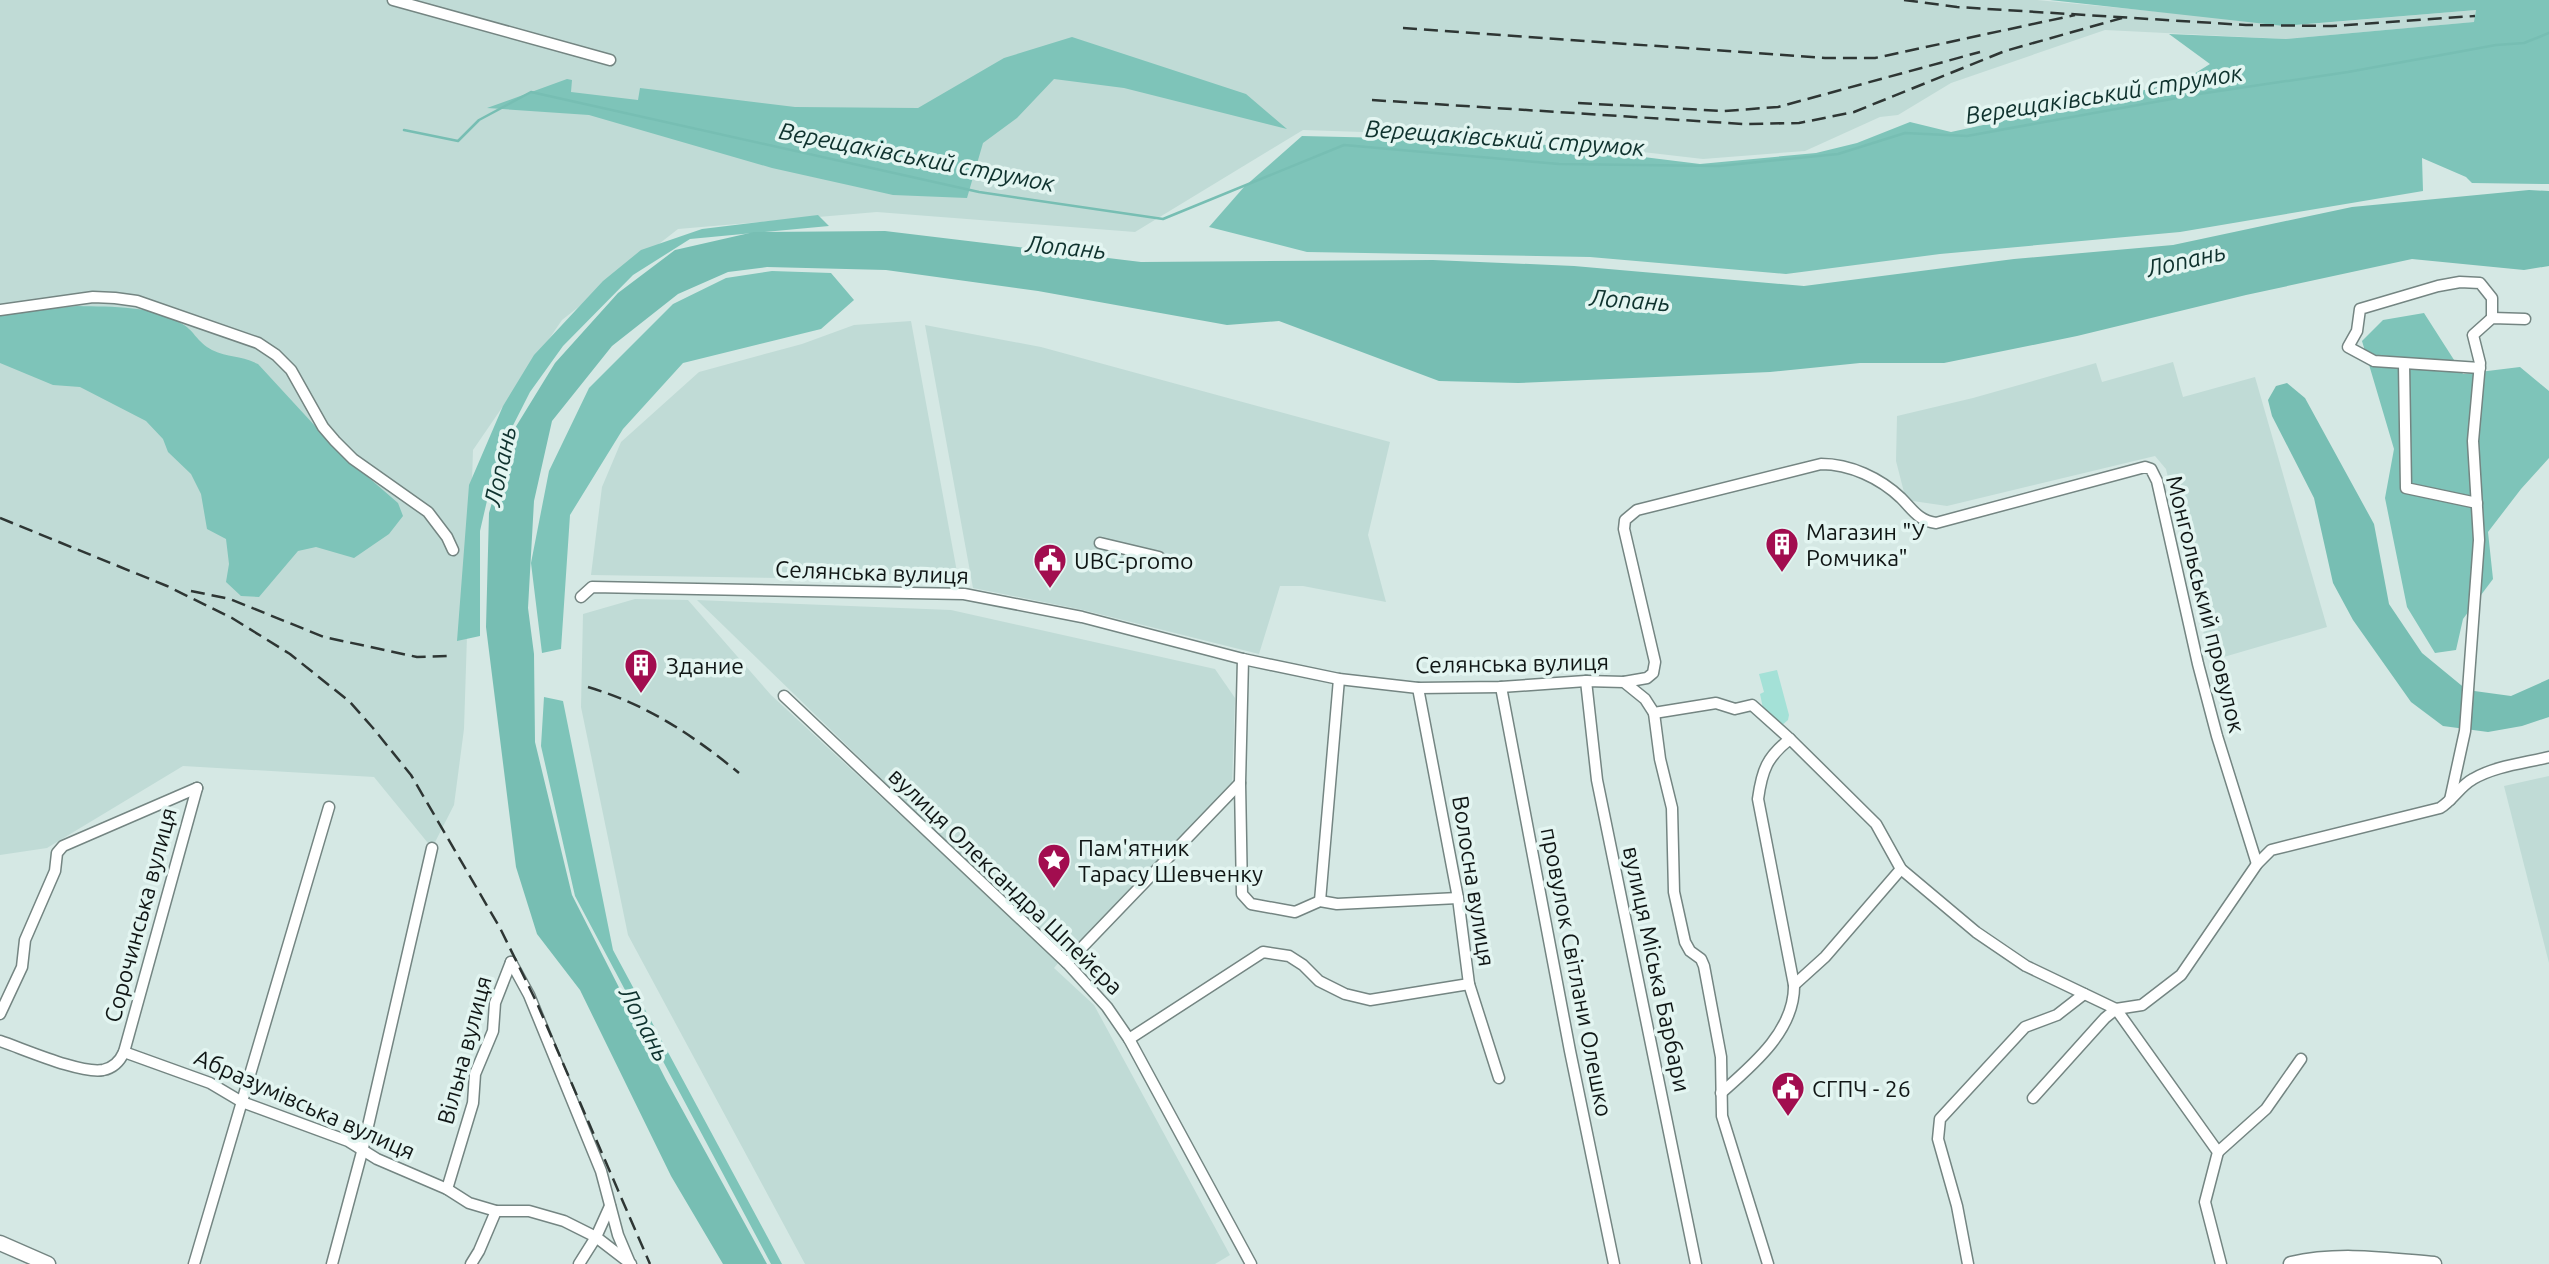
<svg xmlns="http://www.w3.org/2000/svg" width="2549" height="1264" font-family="Ubuntu,sans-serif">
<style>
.built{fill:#c0dbd6}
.green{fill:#a4e1d7}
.forest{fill:#7ec4b9}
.water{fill:#77beb3}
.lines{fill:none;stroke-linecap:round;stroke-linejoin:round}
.stream{stroke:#77beb3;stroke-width:2.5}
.minor-casing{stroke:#748582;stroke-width:13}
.tertiary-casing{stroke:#748582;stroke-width:17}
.minor{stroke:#fff;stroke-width:10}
.tertiary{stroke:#fff;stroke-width:14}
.rail{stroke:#2e3634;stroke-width:2.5;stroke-dasharray:14 7;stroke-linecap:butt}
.labels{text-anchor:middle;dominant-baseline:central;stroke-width:7;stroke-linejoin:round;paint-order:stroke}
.poi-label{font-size:23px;fill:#101615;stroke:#e3f5f1;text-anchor:start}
.street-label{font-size:23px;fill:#101615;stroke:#e3f5f1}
.water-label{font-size:24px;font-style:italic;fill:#0f322e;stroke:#e3f5f1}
</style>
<rect width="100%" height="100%" fill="#d5e8e4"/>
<g class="built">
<polygon points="0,0 2037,0 2298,25 2476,10 2475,22 2286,39 2105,30 1951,83 1898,115 1880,117 1805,151 1703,159 1513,137 1303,130 1135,232 877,212 678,229 562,320 473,450 464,729 454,805 432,848 374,777 183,766 47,848 0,855"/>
<polygon points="911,321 957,572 784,578 591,575 602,487 621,442 699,372 802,344 854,325"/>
<polygon points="925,325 1041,347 1390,442 1368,535 1386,602 1303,586 1280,586 1259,654 1083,610 973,588"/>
<polygon points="2173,362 2183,397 2255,377 2327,627 2210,661 2166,469 2155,456 1947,506 1906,500 1896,461 1897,416 1973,398 2096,363 2102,382"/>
<polygon points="635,599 688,600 771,695 1059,962 1054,968 1094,1005 1230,1255 1215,1264 805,1264 628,935 581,707 583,614"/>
<polygon points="697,600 951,610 1215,669 1235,698 1232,785 1067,959"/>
<polygon points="2549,776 2549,963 2504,786"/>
</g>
<polygon class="green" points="1777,670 1789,715 1788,720 1781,726 1771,717 1770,712 1764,713 1760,694 1764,692 1759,674"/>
<g class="forest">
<polygon points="2050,0 2549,0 2549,184 2472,183 2466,177 2422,158 2423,191 2180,232 1940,254 1786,274 1590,257 1307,252 1209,227 1244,187 1302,136 1514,141 1700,164 1816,153 1857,143 1910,122 1951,132 2181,82 2210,64 2169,34 2286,39 2474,22 2476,10 2284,26"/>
<polygon points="1072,37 1246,94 1287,129 1124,88 1054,79 1017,118 983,143 967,198 893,195 772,168 589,115 487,108 567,79 572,80 571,92 638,100 640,88 795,107 918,108 1004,58"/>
<polygon points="818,215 829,226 690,239 633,275 563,346 530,392 504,443 492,479 480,531 480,636 457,641 469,485 503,406 534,355 603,281 641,250 702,229"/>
<polygon points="772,271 831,273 854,300 821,329 683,363 623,429 570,515 561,649 542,653 531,563 549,471 589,388 673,304 726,278"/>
<path d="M77,306c36,1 76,-1 107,19 11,7 12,16 28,25 17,8 28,5 46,14l81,88 59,51 5,13 -14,18 -35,24 -38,-11 -18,4 -39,46 -18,-1 -15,-14 3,-18 -3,-25 -19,-10 -6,-35 -10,-20 -23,-22 -5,-13 -17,-18 -66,-34 -27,-2 -53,-22v-49z"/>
<polygon points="2424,313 2463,374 2520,367 2549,391 2549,458 2521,489 2488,532 2493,579 2463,619 2456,650 2435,653 2407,607 2385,498 2394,449 2362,341 2383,320"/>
<polygon points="544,697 563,701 613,950 782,1264 771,1264 575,896 541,746"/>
</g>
<g class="water">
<polygon points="2529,190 2549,191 2549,266 2524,270 2412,259 2246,295 2077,336 1944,363 1860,363 1770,372 1518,383 1439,381 1279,321 1227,325 1038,291 886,270 767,267 728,272 678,294 612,346 552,421 534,501 528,608 534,654 535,742 572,895 666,1080 767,1264 723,1264 671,1176 580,990 537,934 516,867 486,627 489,513 512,433 555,363 618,293 675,250 754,232 885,231 1141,262 1433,260 1574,266 1804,286 2014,259 2173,245 2352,207"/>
<polygon points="2287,383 2305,398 2374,524 2389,604 2422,653 2467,690 2511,696 2549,679 2549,717 2522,726 2488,732 2443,726 2411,702 2353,620 2333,583 2314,498 2272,416 2268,400 2276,386"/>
</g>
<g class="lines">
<polyline class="stream" points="404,130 458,141 479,120 531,92 979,192 1163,219 1344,145 1559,164 1719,166 1838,154 1905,133 1967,136 2199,94 2348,72 2496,45 2524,43 2549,33"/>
<defs>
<g id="minor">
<polyline points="393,0 610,60"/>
<polyline points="0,310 93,297 115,298 137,301 258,343 276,355 291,370 323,427 335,441 353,459 428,512 447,537 453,550"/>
<polyline points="2404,364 2406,488 2477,503"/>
<polyline points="2480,368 2374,361 2348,347 2357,331 2360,309 2438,286 2460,282 2480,283 2492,298 2492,318"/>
<polyline points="1100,543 1159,557"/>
<polyline points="581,597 592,587 964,594 1082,617 1243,659 1339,679 1418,688 1501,687 1586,681 1624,682 1645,699 1654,713 1716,703 1735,709 1752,705 1790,739 1876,824 1901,869 1976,932 2026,966 2116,1009 2218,1152 2205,1202 2221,1264"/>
<polyline points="1243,659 1240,783 1242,894 1251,904 1295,912 1320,901 1337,904 1458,898"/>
<polyline points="1586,681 1597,780 1696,1264"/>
<path d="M1624,682l23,-4 6,-5 2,-11 -31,-133 1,-9 12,-10 184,-46c29,0 59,14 80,34 12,12 18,23 35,25l209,-56 6,2 6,12 41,183 19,72 40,128"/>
<polyline points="1501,687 1570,1051 1614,1264"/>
<polyline points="1418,688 1458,898 1469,984 1499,1078"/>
<polyline points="784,696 1067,963 1107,1007 1129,1039 1251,1264"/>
<polyline points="1654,713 1660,759 1672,808 1674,892 1685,942 1690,951 1701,959 1704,966 1721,1057 1722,1116 1768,1264"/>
<polyline points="2450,800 2465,731 2479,540 2473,441 2480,363 2473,335 2492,318 2525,319"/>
<polyline points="1320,901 1339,679"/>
<polyline points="511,962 529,995 601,1171 618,1235 629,1261"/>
<polyline points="1067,963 1240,783"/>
<polyline points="1794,985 1825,957 1901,869"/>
<polyline points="0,1014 22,967 25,940 55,871 57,853 63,846 197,788"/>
<polyline points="1129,1039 1263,952 1289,956 1303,965 1319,981 1345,994 1370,1000 1469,984"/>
<path d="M0,1041c24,8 80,33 103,29 10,-2 17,-9 21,-18l86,31 32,19 106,39 29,18 70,30 22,14 27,8h33l35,10 32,16 35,27"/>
<polyline points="124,1052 197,788"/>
<path d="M1721,1093c32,-28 74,-63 73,-108l-36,-186c4,-29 9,-42 32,-60"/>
<path d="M2033,1098l72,-80 11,-9 26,-4 39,-30 76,-111 14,-14 169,-42c13,-8 20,-22 33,-29 22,-13 52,-16 76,-22"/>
<polyline points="2218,1152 2266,1109 2301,1059"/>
<polyline points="447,1189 473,1103 475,1074 493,1031 495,1003 511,962"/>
<polyline points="194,1264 329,807"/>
<polyline points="332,1264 362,1152 432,848"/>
<polyline points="471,1264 479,1251 496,1211"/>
<polyline points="579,1264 596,1237 610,1206"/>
<polyline points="1968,1264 1957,1206 1938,1139 1940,1119 2025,1027 2057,1015 2084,994"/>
</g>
<g id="tertiary">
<polyline points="0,1243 48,1264"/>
<path d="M2291,1264c47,-11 96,-4 143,0"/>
</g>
</defs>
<use href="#minor" class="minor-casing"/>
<use href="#tertiary" class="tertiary-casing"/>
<use href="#minor" class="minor"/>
<use href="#tertiary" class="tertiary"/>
<g class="rail">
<polyline points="1904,0 1957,7 2246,25 2332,26 2475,16"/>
<polyline points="1403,28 1825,58 1875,58 2075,15"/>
<polyline points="1372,100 1743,124 1799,123 1854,112 2005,51 2122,18"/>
<polyline points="1578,103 1724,111 1778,107 1980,52"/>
<polyline points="0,518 167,586 232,618 290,654 350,702 373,728 411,775 500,928 536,1001 650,1264"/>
<polyline points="191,591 230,599 324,637 417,657 448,656"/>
<path d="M588,687c60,18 103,47 151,86"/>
</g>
</g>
<defs>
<symbol id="building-pin" viewBox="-11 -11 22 30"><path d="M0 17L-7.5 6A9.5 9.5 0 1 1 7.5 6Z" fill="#a20d4f" stroke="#e3f5f1"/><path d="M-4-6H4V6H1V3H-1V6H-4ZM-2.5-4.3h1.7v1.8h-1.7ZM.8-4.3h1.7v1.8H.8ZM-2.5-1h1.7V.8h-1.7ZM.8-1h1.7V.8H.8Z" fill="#fff"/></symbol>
<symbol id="civic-pin" viewBox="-11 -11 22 30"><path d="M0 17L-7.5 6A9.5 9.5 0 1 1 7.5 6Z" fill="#a20d4f" stroke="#e3f5f1"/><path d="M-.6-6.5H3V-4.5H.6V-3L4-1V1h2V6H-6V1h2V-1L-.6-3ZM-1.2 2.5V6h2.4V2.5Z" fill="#fff"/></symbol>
<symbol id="sight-pin" viewBox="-11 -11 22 30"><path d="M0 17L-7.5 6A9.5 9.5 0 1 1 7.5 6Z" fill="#a20d4f" stroke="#e3f5f1"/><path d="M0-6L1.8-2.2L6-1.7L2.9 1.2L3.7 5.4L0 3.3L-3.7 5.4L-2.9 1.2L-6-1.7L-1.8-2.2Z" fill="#fff"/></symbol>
</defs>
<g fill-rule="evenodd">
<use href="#building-pin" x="1763" y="525" width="38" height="52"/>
<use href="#civic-pin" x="1031" y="541" width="38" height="52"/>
<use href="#building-pin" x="622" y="646" width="38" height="52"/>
<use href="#sight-pin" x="1035" y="841" width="38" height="52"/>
<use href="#civic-pin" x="1769" y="1069" width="38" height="52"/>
</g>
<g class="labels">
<g class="poi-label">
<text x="1806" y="531">Магазин "У<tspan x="1806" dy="26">Ромчика"</tspan></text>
<text x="1074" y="560">UBC-promo</text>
<text x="666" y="665">Здание</text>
<text x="1078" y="847">Пам'ятник<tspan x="1078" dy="26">Тарасу Шевченку</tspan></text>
<text x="1812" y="1088">СГПЧ - 26</text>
</g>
<g class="street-label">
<text transform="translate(872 572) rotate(2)">Селянська вулиця</text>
<text transform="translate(2206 604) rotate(76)">Монгольський провулок</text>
<text transform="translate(1512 663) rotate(-1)">Селянська вулиця</text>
<text transform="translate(1006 881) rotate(44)">вулиця Олександра Шпейєра</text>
<text transform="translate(1474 881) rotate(81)">Волосна вулиця</text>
<text transform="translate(140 915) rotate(-75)">Сорочинська вулиця</text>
<text transform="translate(1657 969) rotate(78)">вулиця Міська Барбари</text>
<text transform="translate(1577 972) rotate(79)">провулок Світлани Олешко</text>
<text transform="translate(464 1050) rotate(-75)">Вільна вулиця</text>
<text transform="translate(305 1104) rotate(24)">Абразумівська вулиця</text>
</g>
<g class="water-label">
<text transform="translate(2104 94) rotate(-9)">Верещаківський струмок</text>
<text transform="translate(1505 138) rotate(4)">Верещаківський струмок</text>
<text transform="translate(917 157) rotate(11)">Верещаківський струмок</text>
<text transform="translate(1066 247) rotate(5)">Лопань</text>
<text transform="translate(2186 260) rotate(-13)">Лопань</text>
<text transform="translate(1630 300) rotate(4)">Лопань</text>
<text transform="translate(500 466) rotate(-78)">Лопань</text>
<text transform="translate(645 1024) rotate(62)">Лопань</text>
</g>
</g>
</svg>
